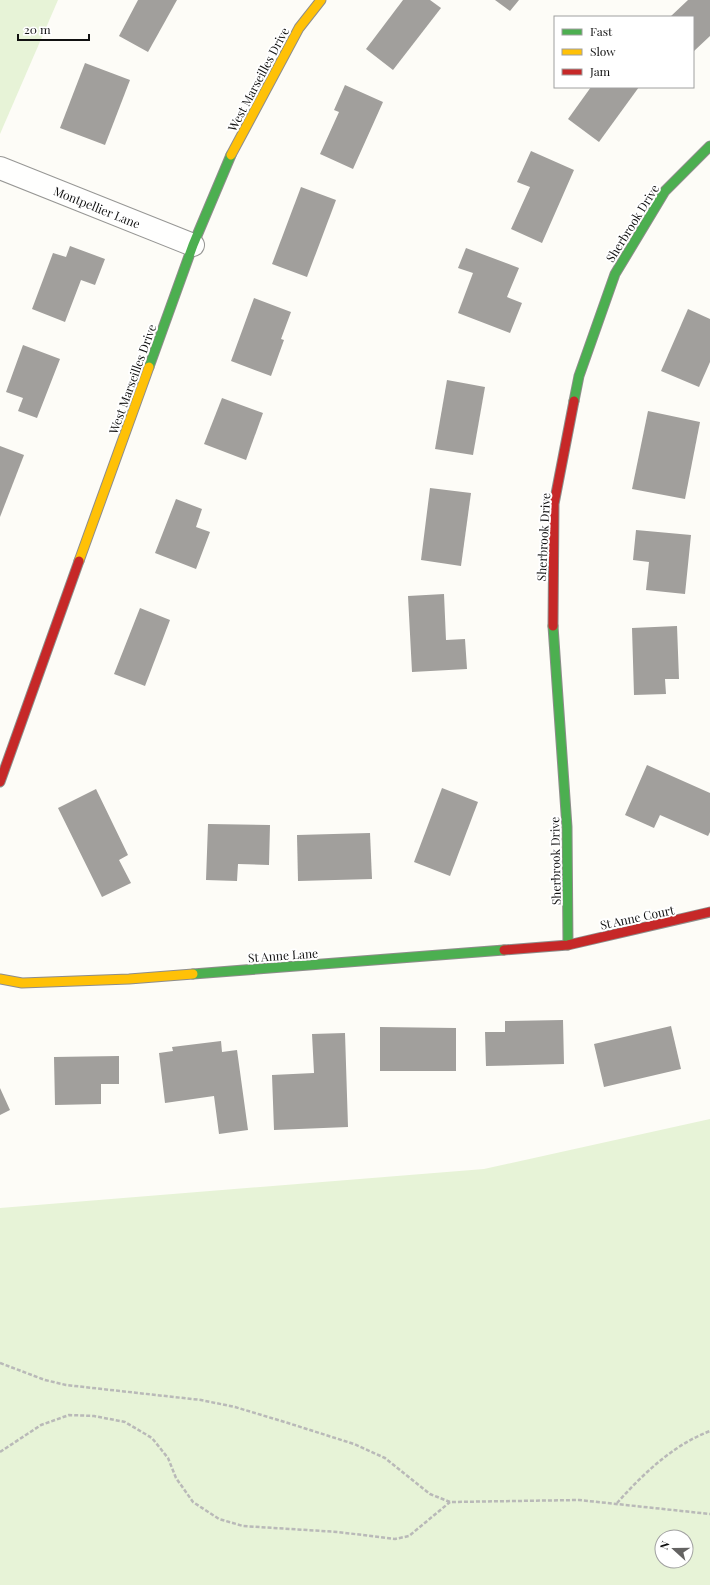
<svg xmlns="http://www.w3.org/2000/svg" width="710" height="1585" font-family="'Playfair Display',serif">
<style>
.green{fill:#e7f3d7;fill-rule:evenodd}
.building{fill:#a19f9c}
.lines{fill:none;stroke-linecap:round;stroke-linejoin:round}
.street-casing{stroke:#979795;stroke-width:24}
.fast-casing{stroke:#8e8d8b;stroke-width:11}
.slow-casing{stroke:#8e8d8b;stroke-width:11}
.jam-casing{stroke:#8e8d8b;stroke-width:11}
.path{stroke:#b9b9b8;stroke-width:2.5;stroke-dasharray:4 2;stroke-linecap:butt}
.street{stroke:#fffffe;stroke-width:22}
.fast{stroke:#4caf50;stroke-width:9}
.slow{stroke:#ffc107;stroke-width:9}
.jam{stroke:#c62828;stroke-width:9}
.labels{text-anchor:middle;dominant-baseline:central;stroke-width:4;stroke-linejoin:round;paint-order:stroke}
.street-label{font-size:12px;fill:#111;stroke:#fff}
</style>
<rect width="100%" height="100%" fill="#fdfcf7"/>
<g class="green">
<polygon points="0,0 58,0 0,134"/>
<path d="M710,1119v466h-710v-377l484,-39zM662,1537h24v24h-24z"/>
</g>
<g class="building">
<polygon points="138,0 177,0 148,52 119,36"/>
<polygon points="403,0 430,0 441,8 393,70 366,49"/>
<polygon points="495,0 519,0 510,11"/>
<polygon points="688,0 710,0 710,36 693,52 693,17 670,17"/>
<polygon points="85,63 130,80 105,145 60,128"/>
<polygon points="345,85 383,102 353,169 320,154 339,112 334,110"/>
<polygon points="591,87 639,87 599,142 568,119"/>
<polygon points="531,151 574,170 542,243 511,229 530,187 517,182"/>
<polygon points="301,187 336,200 307,277 272,264"/>
<polygon points="70,246 105,259 95,285 81,280 65,322 32,309 53,253 66,257"/>
<polygon points="466,248 519,268 507,297 522,303 510,333 458,313 473,273 458,268"/>
<polygon points="254,298 291,312 281,339 284,340 271,376 231,361"/>
<polygon points="688,309 710,319 710,362 699,387 661,371"/>
<polygon points="23,345 60,359 37,418 18,411 23,398 6,392"/>
<polygon points="447,380 485,387 473,455 435,449"/>
<polygon points="222,398 263,413 246,460 204,444"/>
<polygon points="648,411 700,422 685,499 632,489"/>
<polygon points="0,446 24,455 0,517"/>
<polygon points="430,488 471,493 461,566 421,560"/>
<polygon points="176,499 202,509 196,527 210,532 196,569 155,553"/>
<polygon points="636,530 691,535 685,594 646,590 649,562 633,560"/>
<polygon points="444,594 446,640 465,639 467,669 412,672 408,596"/>
<polygon points="140,608 170,620 145,686 114,674"/>
<polygon points="677,626 679,679 665,679 666,694 634,695 632,628"/>
<polygon points="647,765 710,793 710,832 708,836 660,815 654,828 625,815"/>
<polygon points="442,788 478,802 450,876 414,862"/>
<polygon points="96,789 128,855 119,860 131,883 102,897 58,808"/>
<polygon points="208,824 270,825 269,865 238,864 237,881 206,880"/>
<polygon points="370,833 372,879 298,881 297,835"/>
<polygon points="563,1020 564,1064 486,1066 485,1032 505,1032 505,1021"/>
<polygon points="671,1026 681,1069 604,1087 594,1044"/>
<polygon points="380,1027 456,1028 456,1071 380,1071"/>
<polygon points="345,1033 348,1127 274,1130 272,1075 314,1073 312,1034"/>
<polygon points="221,1041 222,1052 237,1050 248,1130 219,1134 214,1096 165,1103 159,1053 173,1051 172,1047"/>
<polygon points="119,1056 119,1084 101,1084 101,1104 55,1105 54,1057"/>
<polygon points="0,1088 10,1110 0,1115"/>
</g>
<g class="lines">
<defs>
<polyline id="street" points="0,168 193,245"/>
<g id="fast">
<polyline points="149,367 193,245 231,155"/>
<polyline points="574,401 579,376 615,274 665,191 710,146"/>
<polyline points="553,626 567,827 568,945"/>
<polyline points="193,974 504,950"/>
</g>
<g id="slow">
<polyline points="231,155 299,28 321,0"/>
<polyline points="79,561 149,367"/>
<polyline points="0,979 22,983 129,979 193,974"/>
</g>
<g id="jam">
<polyline points="553,626 554,504 574,401"/>
<polyline points="0,782 79,561"/>
<polyline points="504,950 568,945 710,912"/>
</g>
</defs>
<use href="#street" class="street-casing"/>
<use href="#fast" class="fast-casing"/>
<use href="#slow" class="slow-casing"/>
<use href="#jam" class="jam-casing"/>
<g class="path">
<polyline points="0,1363 45,1380 66,1385 201,1400 235,1407 288,1423 354,1444 385,1458 430,1494 450,1502 579,1500 710,1514"/>
<polyline points="0,1452 41,1425 69,1415 94,1416 125,1422 152,1438 168,1458 176,1478 193,1502 219,1519 243,1526 338,1532 395,1539 409,1536 450,1502"/>
<path d="M617,1503c26,-29 56,-58 93,-72"/>
</g>
<use href="#street" class="street"/>
<use href="#fast" class="fast"/>
<use href="#slow" class="slow"/>
<use href="#jam" class="jam"/>
</g>
<g class="labels">
<g class="street-label">
<text transform="translate(258 79) rotate(-62)">West Marseilles Drive</text>
<text transform="translate(97 207) rotate(22)">Montpellier Lane</text>
<text transform="translate(632 223) rotate(-58)">Sherbrook Drive</text>
<text transform="translate(132 379) rotate(-70)">West Marseilles Drive</text>
<text transform="translate(543 537) rotate(-87)">Sherbrook Drive</text>
<text transform="translate(555 861) rotate(-91)">Sherbrook Drive</text>
<text transform="translate(637 917) rotate(-12)">St Anne Court</text>
<text transform="translate(283 955) rotate(-4)">St Anne Lane</text>
</g>
</g>
<rect x="554" y="16" width="140" height="72" fill="#ffffff" stroke="#a0a0a0"/>
<rect x="562" y="29" width="20" height="6" fill="#4caf50" stroke="#a0a0a0"/>
<text x="590" y="36" font-size="12" fill="#111111">Fast</text>
<rect x="562" y="49" width="20" height="6" fill="#ffc107" stroke="#a0a0a0"/>
<text x="590" y="56" font-size="12" fill="#111111">Slow</text>
<rect x="562" y="69" width="20" height="6" fill="#c62828" stroke="#a0a0a0"/>
<text x="590" y="76" font-size="12" fill="#111111">Jam</text>
<g transform="translate(674 1549) rotate(291)"><circle r="19" fill="#ffffff" stroke="#a0a0a0"/>
<path d="M0-3L7 15L0 10L-7 15Z" fill="#646362"/>
<text y="-6" font-size="11" font-weight="bold" text-anchor="middle" fill="#111111">N</text>
</g>
<path d="M18 34v6h71v-6" fill="none" stroke="#111111" stroke-width="2"/>
<text x="24" y="34" font-size="12" fill="#111111" stroke="#ffffff" stroke-width="3" paint-order="stroke">20 m</text>
</svg>
